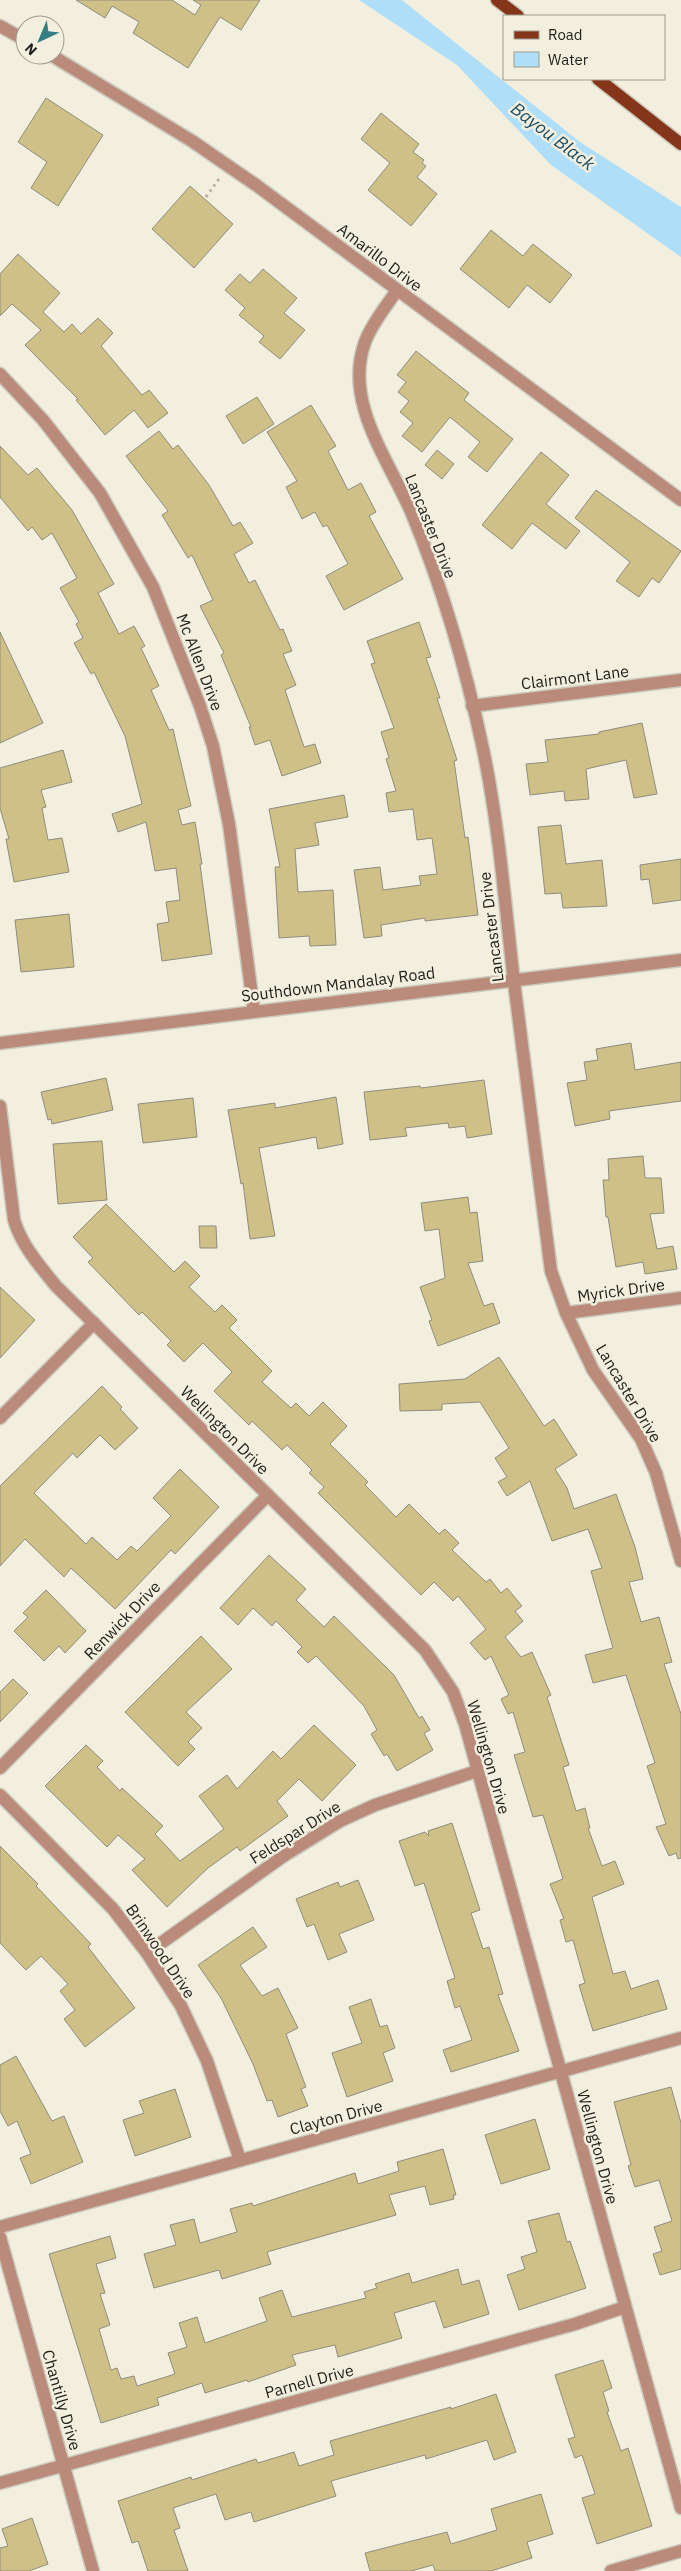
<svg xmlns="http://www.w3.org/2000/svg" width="681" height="2571" font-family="'IBM Plex Sans',sans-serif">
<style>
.water{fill:#aedef8}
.building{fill:#cec087;stroke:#908d7f}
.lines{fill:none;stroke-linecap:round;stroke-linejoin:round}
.minor-casing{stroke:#cccabc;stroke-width:15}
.major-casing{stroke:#cccabc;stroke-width:15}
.path{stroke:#b2afa3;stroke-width:3;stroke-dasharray:2.5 4;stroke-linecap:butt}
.minor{stroke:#ba8b7b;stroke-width:12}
.major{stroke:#853519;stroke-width:12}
.labels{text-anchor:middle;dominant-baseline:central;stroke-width:5;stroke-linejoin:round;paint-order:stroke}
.street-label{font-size:16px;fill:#201f1a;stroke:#f2efdf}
.water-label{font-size:18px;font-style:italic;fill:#1c4c63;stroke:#f2efdf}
</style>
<rect width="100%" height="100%" fill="#f2efdf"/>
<polygon class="water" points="359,0 402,0 580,142 681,207 681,257 551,165 457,65"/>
<g class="building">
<polygon points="76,0 172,0 195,15 201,5 193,0 260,0 241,30 220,17 188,68 133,33 139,22 112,6 105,18"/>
<polygon points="46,98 103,135 58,206 31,188 47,162 18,142"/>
<polygon points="381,113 419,144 413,152 424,160 422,163 426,166 417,177 437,194 411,226 368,190 390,163 361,139"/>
<polygon points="190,186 233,224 194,268 152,229"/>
<polygon points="491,230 523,256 533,244 572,275 550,303 527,285 509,308 460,269"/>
<polygon points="18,254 60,293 43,312 64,332 72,324 81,334 98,318 113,333 101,346 142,395 149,390 168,413 148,428 134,410 105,435 76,400 78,399 25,345 41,330 12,304 0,316 0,274"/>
<polygon points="263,269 297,298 284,313 305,330 280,359 259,342 264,336 239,315 245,308 225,290 240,274 250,283"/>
<polygon points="416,351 469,393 464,400 513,439 487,472 468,457 480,442 450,417 422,452 402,436 413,423 400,412 409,401 398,392 406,382 397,375"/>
<polygon points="257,397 274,424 243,444 226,416"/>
<polygon points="311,405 336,446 328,451 348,490 361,483 376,512 369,516 403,579 344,610 326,576 348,564 327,525 323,527 315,512 302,519 286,487 297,481 267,432"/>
<polygon points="159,431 173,449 178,445 209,485 233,526 240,522 253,543 234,554 249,583 255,580 280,630 283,629 292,651 283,654 296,685 285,690 304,747 315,744 321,763 282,776 270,740 255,745 249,727 251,727 221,655 224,653 200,606 213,600 192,555 188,558 162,515 168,511 126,456"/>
<polygon points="0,446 28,475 37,468 72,510 114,584 98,593 119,634 134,626 145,646 141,648 159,686 151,690 169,730 173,729 191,806 178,810 182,825 195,822 202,864 200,864 212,954 162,961 157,924 169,922 166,902 180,900 176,868 155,871 146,822 118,832 112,814 142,804 125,736 94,672 91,674 74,643 83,638 76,624 79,622 60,588 77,578 52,533 42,540 32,527 28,531 0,497"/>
<polygon points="437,450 454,464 442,479 425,465"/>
<polygon points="541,452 569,475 546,504 580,531 566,549 532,523 512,549 482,525"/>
<polygon points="596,490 681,551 659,583 652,578 639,597 616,581 630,562 575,518"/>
<polygon points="419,622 431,657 426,658 440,698 437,698 457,760 454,761 465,838 468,837 478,915 425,921 425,918 381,925 382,936 364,938 354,870 380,867 383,890 421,885 419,876 437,874 432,838 417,840 413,809 389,812 386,793 396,791 386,759 389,758 381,732 394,728 371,664 375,663 367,641"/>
<polygon points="0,632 43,723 0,743"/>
<polygon points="642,723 657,794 634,798 626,760 586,769 589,799 565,801 564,791 530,795 526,764 548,762 545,740 599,734 599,732"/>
<polygon points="63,750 72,782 41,790 46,807 42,808 48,840 62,838 69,872 14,882 6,839 9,839 0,808 0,768"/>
<polygon points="344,795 348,817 315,823 319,845 295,849 298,892 333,890 336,945 310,946 309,936 279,938 275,867 280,867 269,809"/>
<polygon points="561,825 566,864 602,860 607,906 563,908 561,893 545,894 538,827"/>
<polygon points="681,859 681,900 653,904 649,879 641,880 640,865"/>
<polygon points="69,914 74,967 21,972 15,920"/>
<polygon points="631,1043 635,1070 681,1062 681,1101 609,1111 610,1119 575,1126 567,1083 587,1080 584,1062 598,1060 596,1049"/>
<polygon points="106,1078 113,1110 52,1124 51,1119 48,1120 41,1092"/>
<polygon points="484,1080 492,1134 467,1138 465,1126 449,1128 448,1123 405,1128 407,1136 370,1140 364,1092 420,1086 421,1088"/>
<polygon points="336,1097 343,1144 318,1149 316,1137 259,1148 275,1236 250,1239 243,1183 241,1184 228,1110 275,1103 275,1108"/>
<polygon points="193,1098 197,1137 143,1143 138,1104"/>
<polygon points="102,1141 107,1200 58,1204 53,1144"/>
<polygon points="643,1156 645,1178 661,1178 664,1213 650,1214 657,1249 673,1246 677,1269 645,1274 643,1262 616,1267 608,1217 606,1217 603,1180 609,1180 608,1159"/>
<polygon points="468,1197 470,1213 477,1212 483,1261 468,1263 484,1306 493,1303 500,1323 438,1346 429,1321 432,1320 420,1287 445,1278 439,1229 425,1231 421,1203"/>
<polygon points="106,1204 174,1272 185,1261 200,1276 189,1287 215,1312 222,1305 237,1320 229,1328 272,1371 262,1382 291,1408 296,1403 309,1416 323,1402 347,1426 330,1444 368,1482 365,1485 396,1517 409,1504 439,1534 445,1529 459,1543 452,1550 486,1582 490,1579 501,1593 507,1588 522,1606 515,1611 523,1621 505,1637 521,1657 532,1652 551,1695 547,1697 569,1765 563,1767 576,1811 585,1808 590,1828 588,1828 602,1866 615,1861 624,1884 592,1897 613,1974 625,1971 631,1989 658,1980 667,2009 593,2031 579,1985 585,1983 573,1940 566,1942 560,1920 564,1919 550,1884 563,1879 543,1815 533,1817 514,1755 525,1752 513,1712 508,1714 501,1699 509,1695 491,1656 485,1660 470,1643 486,1629 458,1596 453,1601 434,1582 421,1595 318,1493 324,1487 309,1473 312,1470 287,1445 282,1450 252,1421 249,1425 214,1391 232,1372 203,1343 184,1362 167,1345 171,1341 142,1312 139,1315 88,1262 93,1258 73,1237"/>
<polygon points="199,1226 216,1226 217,1248 200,1248"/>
<polygon points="0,1287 35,1320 0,1358"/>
<polygon points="499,1357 544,1426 554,1419 577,1455 555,1469 567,1488 574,1509 616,1494 635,1547 643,1579 629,1582 641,1622 659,1617 672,1662 664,1664 681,1714 681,1858 678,1859 676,1853 669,1856 656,1827 666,1824 647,1766 655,1763 626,1675 593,1683 585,1655 613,1648 591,1571 602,1568 588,1529 552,1541 530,1481 507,1496 498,1482 507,1477 495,1458 509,1448 480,1402 442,1404 442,1410 400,1411 399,1384 465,1379"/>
<polygon points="102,1386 122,1407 120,1409 138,1428 115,1450 100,1435 77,1458 73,1453 34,1493 86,1544 92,1537 117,1560 131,1546 137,1551 171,1516 153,1498 180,1469 219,1507 175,1554 171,1550 115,1609 71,1568 64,1577 25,1539 0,1566 0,1486"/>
<polygon points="269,1555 306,1589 296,1600 324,1627 334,1616 394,1675 419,1718 422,1716 430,1730 424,1733 433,1750 397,1771 387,1754 384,1756 371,1734 377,1730 364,1706 316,1656 308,1663 297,1652 302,1647 276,1621 272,1626 253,1608 238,1625 220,1608"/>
<polygon points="46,1590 86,1631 65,1653 59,1646 44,1661 14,1631 28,1617 23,1613"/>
<polygon points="201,1636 232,1669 186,1712 202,1728 188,1742 195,1749 178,1766 125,1712"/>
<polygon points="13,1679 28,1693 0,1722 0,1692"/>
<polygon points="314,1725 356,1765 322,1801 299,1779 277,1801 288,1816 240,1851 237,1847 208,1868 167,1907 132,1870 145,1859 118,1835 107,1847 45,1786 86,1745 103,1761 97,1767 120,1791 122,1788 163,1826 155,1834 180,1861 224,1829 199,1796 227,1775 237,1789 273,1751 281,1759"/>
<polygon points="452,1823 480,1910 471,1913 483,1949 489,1947 503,1994 498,1995 519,2051 451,2072 443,2050 472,2040 460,2006 455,2008 447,1981 455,1978 424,1883 415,1886 399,1841 425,1832 429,1836 428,1831"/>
<polygon points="0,1846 38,1884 36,1886 91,1944 88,1947 135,2008 85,2047 64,2019 75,2010 60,1991 68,1984 41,1956 26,1970 0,1943"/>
<polygon points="358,1880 374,1920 339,1934 347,1952 328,1960 314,1924 307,1927 296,1899 338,1882 340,1887"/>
<polygon points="253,1927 267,1947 240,1965 262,1996 278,1988 298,2028 286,2034 306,2087 301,2089 308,2106 278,2117 272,2100 267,2101 253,2064 221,1998 198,1965"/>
<polygon points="371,1999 380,2027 387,2025 395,2048 383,2053 393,2081 347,2097 332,2053 362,2043 349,2007"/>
<polygon points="16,2056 52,2121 64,2116 83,2162 31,2184 20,2158 31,2154 17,2121 8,2126 0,2111 0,2065"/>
<polygon points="671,2087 681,2123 681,2269 660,2275 653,2254 662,2251 654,2227 672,2221 659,2180 635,2187 628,2166 631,2165 614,2102"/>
<polygon points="175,2089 191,2137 135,2156 123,2120 144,2113 139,2101"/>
<polygon points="535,2119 550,2169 501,2184 485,2135"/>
<polygon points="443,2149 456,2195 453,2195 454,2199 430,2205 425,2186 389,2195 396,2215 267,2252 271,2264 222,2279 219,2270 154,2288 144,2254 176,2245 170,2225 194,2219 200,2243 237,2232 230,2209 252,2203 253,2206 355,2173 358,2184 399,2171 397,2162"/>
<polygon points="559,2213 567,2242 570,2241 586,2288 519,2310 507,2275 525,2269 521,2257 537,2252 528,2221"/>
<polygon points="110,2236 116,2258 96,2264 105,2293 100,2294 110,2325 99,2329 111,2370 117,2368 121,2379 134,2376 137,2386 175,2374 168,2353 187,2347 179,2323 197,2317 205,2343 267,2321 259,2298 282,2290 292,2317 366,2298 364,2292 377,2288 375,2284 409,2273 412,2283 458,2269 462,2285 479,2280 489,2314 444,2328 435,2301 394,2313 402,2338 338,2357 335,2345 292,2355 296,2365 248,2382 247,2380 205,2393 202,2383 157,2398 159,2405 101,2423 49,2254"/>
<polygon points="603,2360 612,2388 603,2392 609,2411 607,2412 621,2451 628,2448 652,2526 597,2544 582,2498 595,2494 582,2455 575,2458 568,2439 575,2437 555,2375"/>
<polygon points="496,2394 516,2452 494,2460 487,2440 426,2459 425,2455 331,2481 336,2496 254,2522 251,2512 225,2520 216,2494 173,2508 180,2528 174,2530 188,2571 148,2571 138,2541 132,2543 118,2501 191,2477 192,2480 256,2459 258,2463 294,2452 299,2466 334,2455 330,2441 451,2407 451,2409"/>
<polygon points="541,2494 553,2534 527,2542 532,2558 491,2571 435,2571 433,2565 411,2571 370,2571 365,2553 447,2532 451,2544 497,2530 491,2509"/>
<polygon points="32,2518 48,2564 29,2571 0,2571 0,2548 8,2546 2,2529"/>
</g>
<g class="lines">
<defs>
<g id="minor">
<polyline points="0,26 25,40"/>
<polyline points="51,55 192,141 256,185 681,500"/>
<path d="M397,290c-11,17 -25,33 -32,52 -22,60 24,118 47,172 31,75 54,155 71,235 16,76 22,155 31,233 12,96 25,192 37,289l15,42 27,57 48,69 15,34 25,88"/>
<polyline points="0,374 43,420 100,493 153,587 200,706 213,746 229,824 254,1011"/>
<polyline points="472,706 681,680"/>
<polyline points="0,1043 681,960"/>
<path d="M0,1106l14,114c8,26 25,45 42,66l369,364 28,42 12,32 216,784"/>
<polyline points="566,1313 681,1298"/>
<polyline points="0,1418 94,1323"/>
<polyline points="0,1768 268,1495"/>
<polyline points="0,1795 113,1909 147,1953 181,2006 207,2061 240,2160"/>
<polyline points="147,1953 285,1855 340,1821 375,1805 477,1771"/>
<polyline points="0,2227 681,2038"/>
<polyline points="0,2237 93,2571"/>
<polyline points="0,2483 575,2324 625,2307"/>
<polyline points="611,2571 681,2551"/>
</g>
<g id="major">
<polyline points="497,0 518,16"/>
<polyline points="598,79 681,144"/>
</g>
</defs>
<use href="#minor" class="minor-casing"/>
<use href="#major" class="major-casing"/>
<polyline class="path" points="206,197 219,179"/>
<use href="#minor" class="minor"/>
<use href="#major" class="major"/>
</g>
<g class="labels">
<g class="street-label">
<text transform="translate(380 257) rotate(37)">Amarillo Drive</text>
<text transform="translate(431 526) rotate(68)">Lancaster Drive</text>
<text transform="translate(200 662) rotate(69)">Mc Allen Drive</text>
<text transform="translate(575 677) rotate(-7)">Clairmont Lane</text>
<text transform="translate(491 927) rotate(-97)">Lancaster Drive</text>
<text transform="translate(338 984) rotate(-7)">Southdown Mandalay Road</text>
<text transform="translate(621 1290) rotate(-8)">Myrick Drive</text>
<text transform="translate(629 1393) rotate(59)">Lancaster Drive</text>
<text transform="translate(225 1430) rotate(45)">Wellington Drive</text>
<text transform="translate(122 1620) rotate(-46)">Renwick Drive</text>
<text transform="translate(489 1757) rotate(74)">Wellington Drive</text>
<text transform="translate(295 1832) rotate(-32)">Feldspar Drive</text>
<text transform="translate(161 1951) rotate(56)">Brinwood Drive</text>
<text transform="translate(336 2117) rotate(-15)">Clayton Drive</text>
<text transform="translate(598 2147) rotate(75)">Wellington Drive</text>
<text transform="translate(309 2381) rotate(-15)">Parnell Drive</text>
<text transform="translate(62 2400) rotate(74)">Chantilly Drive</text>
</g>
<g class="water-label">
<text transform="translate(553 136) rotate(37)">Bayou Black</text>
</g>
</g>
<rect x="503" y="15" width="162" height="65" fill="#f2efdf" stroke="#9e9c90"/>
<rect x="514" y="31" width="25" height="8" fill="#853519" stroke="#9e9c90"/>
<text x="548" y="40" font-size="15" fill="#201f1a">Road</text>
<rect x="514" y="52" width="25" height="15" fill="#aedef8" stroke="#9e9c90"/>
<text x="548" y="65" font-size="15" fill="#201f1a">Water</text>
<g transform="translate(40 40) rotate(224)"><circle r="24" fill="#f2efdf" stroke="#9e9c90"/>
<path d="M0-4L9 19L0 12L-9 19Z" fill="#367e84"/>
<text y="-8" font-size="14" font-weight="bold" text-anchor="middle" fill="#201f1a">N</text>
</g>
</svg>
